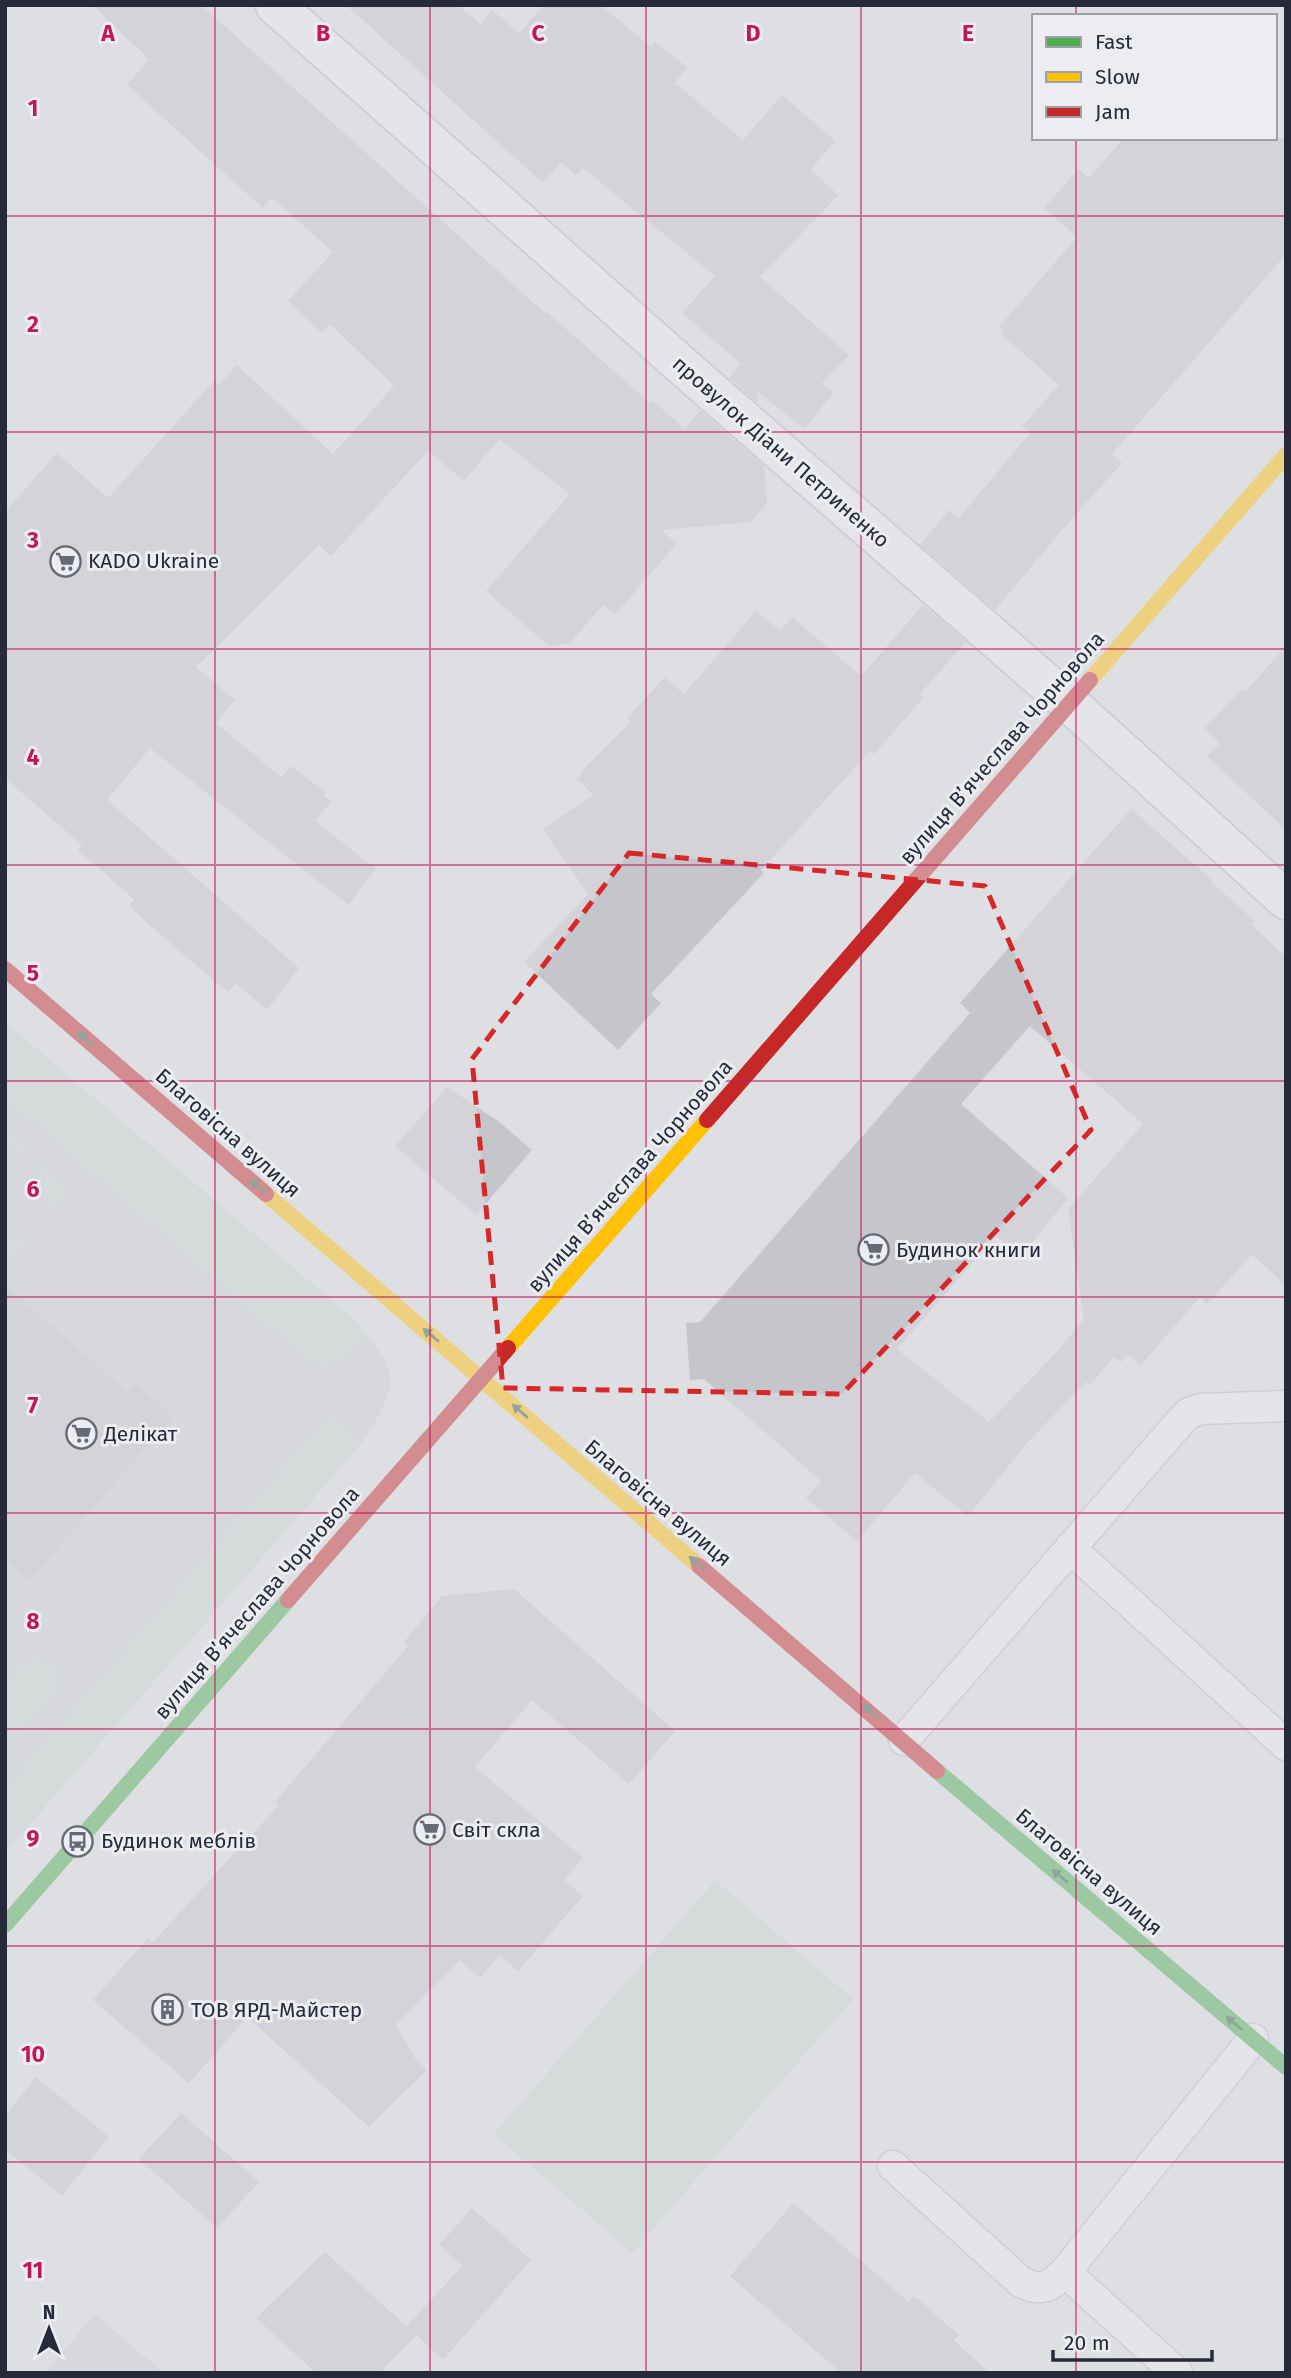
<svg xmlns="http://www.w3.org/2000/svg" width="1291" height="2378" font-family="'Fira Sans',sans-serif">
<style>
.built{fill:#ced0d7}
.green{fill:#ccd6cf}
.building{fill:#c5c6cb;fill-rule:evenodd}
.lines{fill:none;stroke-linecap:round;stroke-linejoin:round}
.lane-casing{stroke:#bbbcc0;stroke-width:33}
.street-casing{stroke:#bbbcc0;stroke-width:42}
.lane{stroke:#ededf0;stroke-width:30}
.street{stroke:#ededf0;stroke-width:38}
.fast{stroke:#4caf50;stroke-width:16}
.slow{stroke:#ffc107;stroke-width:16}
.jam{stroke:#c62828;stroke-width:16}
.oneway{fill:#365f43}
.marked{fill:none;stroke:#d62828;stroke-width:5;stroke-dasharray:14 9;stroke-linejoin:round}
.grid{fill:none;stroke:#c2185b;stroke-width:2;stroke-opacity:0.55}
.labels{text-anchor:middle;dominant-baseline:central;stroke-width:6;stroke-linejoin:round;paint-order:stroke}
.street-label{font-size:21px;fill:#272a3a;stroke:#ebedf3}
.poi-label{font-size:21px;fill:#272a3a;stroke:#ebedf3;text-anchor:start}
.grid-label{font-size:23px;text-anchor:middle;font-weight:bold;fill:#c2185b;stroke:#ebedf3;stroke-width:6;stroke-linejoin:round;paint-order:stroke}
</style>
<rect width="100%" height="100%" fill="#dedfe3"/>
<g class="built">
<polygon points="5,1022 356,1321 384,1357 389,1372 390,1388 380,1414 361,1444 5,1852"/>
<polygon points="95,2314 164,2373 45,2373"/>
</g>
<g class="green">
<path d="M5,1022l351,299 10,12c-15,17 -31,44 -56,29l-305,-264z"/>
<path d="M5,1132l65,56 -19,24c-14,-29 -3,-57 -46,-65z"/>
<polygon points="5,1237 26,1241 6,1263 5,1262"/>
<polygon points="328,1415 361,1444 5,1853 5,1788"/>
<path d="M32,1658c17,0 29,10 26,29l-53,63v-68l19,-20z"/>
<polygon points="715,1880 853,1999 632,2253 494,2134"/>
</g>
<g class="building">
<polygon points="92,5 201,5 546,314 547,312 650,403 652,400 685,429 700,411 764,466 767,503 751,522 661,530 677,543 615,615 603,605 569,644 549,646 486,591 570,494 499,439 464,481 428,451 331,556 319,545 196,667 235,700 216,723 281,777 291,766 326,793 324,796 331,802 315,821 376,869 348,905 150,748 107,800 299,968 267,1010 236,983 228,992 163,937 129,906 134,899 78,850 82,845 5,778 5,512 57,453 108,498 214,381 219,385 237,365 333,454 394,386 330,324 322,333 288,301 333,252 272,198 263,208 127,85 149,59"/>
<polygon points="346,5 458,5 481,25 492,10 519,33 544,5 601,5 651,47 655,42 687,67 675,83 743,140 782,95 835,141 811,169 838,195 760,277 849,355 822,383 834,392 804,429 757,391 758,403 729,378 741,364 682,313 715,276 583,168 576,175 561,162 543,183"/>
<polygon points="1124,138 1286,138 1286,254 1112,454 1122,463 1068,523 995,610 920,545 949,510 959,518 1030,433 1022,426 1059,385 1000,333 1003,330 999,327 1077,237 1044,208 1079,169 1089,178"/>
<polygon points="923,605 966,642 920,694 924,697 874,754 870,751 761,870 764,873 651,994 661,1003 618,1050 524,962 588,894 543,829 593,795 577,779 583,774 581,772 631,722 627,718 665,677 684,694 756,611 780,631 792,617 861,676"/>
<polygon points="1286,646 1286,830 1207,756 1220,743 1205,728 1242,689 1245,692"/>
<path d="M1131,809l81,71 -2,1 45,40 -4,4 35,32v329l-34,-32 -45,50 -7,-7 -59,68 -13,-11 -7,8 -7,-5 -24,28 -4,-3 -58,60 -60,74 -53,-43 -58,68 -51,-43 15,-17 -117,-102 -14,1 -4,-57 14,-1 270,-309 -10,-10zM1030,1026l113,98 -75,85 16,110 -29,35 -66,68 -92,-73 99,-113 25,21 47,-59 -107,-94z"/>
<polygon points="447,1087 498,1121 532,1150 476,1215 395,1146"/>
<polygon points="5,1286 128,1392 136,1384 173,1416 29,1581 5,1558"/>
<polygon points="514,1589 675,1731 629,1784 532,1700 475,1767 583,1858 564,1880 583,1896 518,1971 499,1955 480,1978 460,1960 396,2025 414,2057 427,2070 369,2127 247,2017 189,2083 93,2000 148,1938 153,1942 279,1805 275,1802 408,1646 404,1642 442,1596"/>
<polygon points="36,2077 109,2137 62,2196 5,2149 5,2116"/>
<polygon points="181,2113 259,2182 217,2228 139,2159"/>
<polygon points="793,2203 909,2302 914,2296 959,2335 954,2341 990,2373 841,2373 730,2276"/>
<polygon points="472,2208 531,2260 443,2360 407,2326 462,2266 439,2245"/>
<polygon points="325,2252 416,2335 380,2373 316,2373 256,2318"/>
</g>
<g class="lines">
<defs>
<g id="lane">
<polyline points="1070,1548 1286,1745"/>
<polyline points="904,1740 1180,1422 1189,1413 1201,1409 1286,1406"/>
<path d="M893,2166l128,116c19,10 30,5 44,-10"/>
<polyline points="1177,2373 1065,2272 1253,2039"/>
</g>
<polyline id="street" points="275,5 704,385 1069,703 1286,900"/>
</defs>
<use href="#lane" class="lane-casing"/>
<use href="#street" class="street-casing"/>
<use href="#lane" class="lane"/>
<use href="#street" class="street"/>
<g class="fast">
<polyline points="937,1771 1286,2067"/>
<polyline points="5,1925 288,1600"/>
</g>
<g class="slow">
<polyline points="1090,680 1286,455"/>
<polyline points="266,1194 699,1566"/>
<polyline points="508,1348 707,1120"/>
</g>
<g class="jam">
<polyline points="5,969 266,1194"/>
<polyline points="707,1120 1090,680"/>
<polyline points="699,1566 937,1771"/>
<polyline points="288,1600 508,1348"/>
</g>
</g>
<defs><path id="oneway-solid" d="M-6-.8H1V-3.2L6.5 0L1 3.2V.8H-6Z" transform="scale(1.75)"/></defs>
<g class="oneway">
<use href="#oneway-solid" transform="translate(85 1038) rotate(-139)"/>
<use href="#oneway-solid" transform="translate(258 1186) rotate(-139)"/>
<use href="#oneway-solid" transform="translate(431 1335) rotate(-140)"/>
<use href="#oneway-solid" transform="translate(520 1411) rotate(-139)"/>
<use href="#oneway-solid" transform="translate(697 1563) rotate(-140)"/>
<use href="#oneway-solid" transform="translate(870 1711) rotate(-140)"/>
<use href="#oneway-solid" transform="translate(1060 1876) rotate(-140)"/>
<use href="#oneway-solid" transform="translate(1234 2023) rotate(-140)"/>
</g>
<path d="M0 0H1291V2378H0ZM629,853l356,33 106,244 -249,264 -339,-6 -31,-329z" fill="#dedfe3" fill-opacity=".55" fill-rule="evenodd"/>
<path class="marked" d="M629,853l356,33 106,244 -249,264 -339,-6 -31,-329z"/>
<path class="grid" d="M215,5v2368M430,5v2368M646,5v2368M861,5v2368M1076,5v11M1076,138v2235M5,216h1281M5,432h1281M5,649h1281M5,865h1281M5,1081h1281M5,1297h1281M5,1513h1281M5,1729h1281M5,1946h1281M5,2162h1281"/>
<defs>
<symbol id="supermarket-ring" viewBox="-11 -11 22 22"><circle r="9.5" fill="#ebedf3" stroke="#676975" stroke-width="1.5"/><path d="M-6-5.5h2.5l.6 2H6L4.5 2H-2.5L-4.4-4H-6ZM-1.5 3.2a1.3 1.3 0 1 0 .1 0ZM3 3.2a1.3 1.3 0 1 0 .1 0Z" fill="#676975"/></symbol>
<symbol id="bus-ring" viewBox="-11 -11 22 22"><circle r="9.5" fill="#ebedf3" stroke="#676975" stroke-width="1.5"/><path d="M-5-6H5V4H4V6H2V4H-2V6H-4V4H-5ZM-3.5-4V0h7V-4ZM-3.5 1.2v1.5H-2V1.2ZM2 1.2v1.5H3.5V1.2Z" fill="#676975"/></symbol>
<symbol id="building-ring" viewBox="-11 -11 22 22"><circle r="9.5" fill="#ebedf3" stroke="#676975" stroke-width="1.5"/><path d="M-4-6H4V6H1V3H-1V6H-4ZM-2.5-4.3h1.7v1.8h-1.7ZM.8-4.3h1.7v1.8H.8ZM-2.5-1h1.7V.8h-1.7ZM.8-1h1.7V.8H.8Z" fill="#676975"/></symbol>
</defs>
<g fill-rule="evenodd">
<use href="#supermarket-ring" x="48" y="544" width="35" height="35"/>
<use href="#supermarket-ring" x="856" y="1232" width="35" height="35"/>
<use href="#supermarket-ring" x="64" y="1416" width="35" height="35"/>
<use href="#supermarket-ring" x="412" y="1812" width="35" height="35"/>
<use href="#bus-ring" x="60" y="1824" width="35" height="35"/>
<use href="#building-ring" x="150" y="1992" width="35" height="35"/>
</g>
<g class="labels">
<g class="street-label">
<text transform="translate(781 452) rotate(41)">провулок Діани Петриненко</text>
<text transform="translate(1002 748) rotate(-49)">вулиця Вʼячеслава Чорновола</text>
<text transform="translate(228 1133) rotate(41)">Благовісна вулиця</text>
<text transform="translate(630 1176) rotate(-49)">вулиця Вʼячеслава Чорновола</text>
<text transform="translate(658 1503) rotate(40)">Благовісна вулиця</text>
<text transform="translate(257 1603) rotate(-49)">вулиця Вʼячеслава Чорновола</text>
<text transform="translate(1089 1872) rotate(40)">Благовісна вулиця</text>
</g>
<g class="poi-label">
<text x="88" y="561">KADO Ukraine</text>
<text x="896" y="1250">Будинок книги</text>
<text x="104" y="1434">Делікат</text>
<text x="452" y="1830">Світ скла</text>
<text x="101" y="1841">Будинок меблів</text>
<text x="191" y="2010">ТОВ ЯРД-Майстер</text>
</g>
</g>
<g class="grid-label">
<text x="108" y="41">A</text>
<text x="323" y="41">B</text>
<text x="538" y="41">C</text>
<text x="753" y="41">D</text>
<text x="968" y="41">E</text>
<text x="33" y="116">1</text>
<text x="33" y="332">2</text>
<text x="33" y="548">3</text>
<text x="33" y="765">4</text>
<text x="33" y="981">5</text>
<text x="33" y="1197">6</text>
<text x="33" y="1413">7</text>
<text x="33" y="1629">8</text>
<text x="33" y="1846">9</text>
<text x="33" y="2062">10</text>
<text x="33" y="2278">11</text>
</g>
<rect width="1291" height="2378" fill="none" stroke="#272a3a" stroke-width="14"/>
<rect x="1032" y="14" width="245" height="126" fill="#ebedf3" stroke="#9d9fa9" stroke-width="2"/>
<rect x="1046" y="37" width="35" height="10" fill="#4caf50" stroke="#9d9fa9" stroke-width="2"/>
<text x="1095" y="49" font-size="21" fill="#272a3a">Fast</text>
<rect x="1046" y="72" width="35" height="10" fill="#ffc107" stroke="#9d9fa9" stroke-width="2"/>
<text x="1095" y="84" font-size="21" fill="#272a3a">Slow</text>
<rect x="1046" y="107" width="35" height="10" fill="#c62828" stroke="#9d9fa9" stroke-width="2"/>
<text x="1095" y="119" font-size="21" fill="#272a3a">Jam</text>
<g transform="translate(49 2329)" stroke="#ebedf3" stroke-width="5" paint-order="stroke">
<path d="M0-5L12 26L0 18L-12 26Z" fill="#272a3a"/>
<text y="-10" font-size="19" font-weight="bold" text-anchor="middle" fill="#272a3a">N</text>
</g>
<path d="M1053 2350v10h159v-10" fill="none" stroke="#272a3a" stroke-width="3.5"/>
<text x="1064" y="2350" font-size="21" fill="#272a3a" stroke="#ebedf3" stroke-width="5" paint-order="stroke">20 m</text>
</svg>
